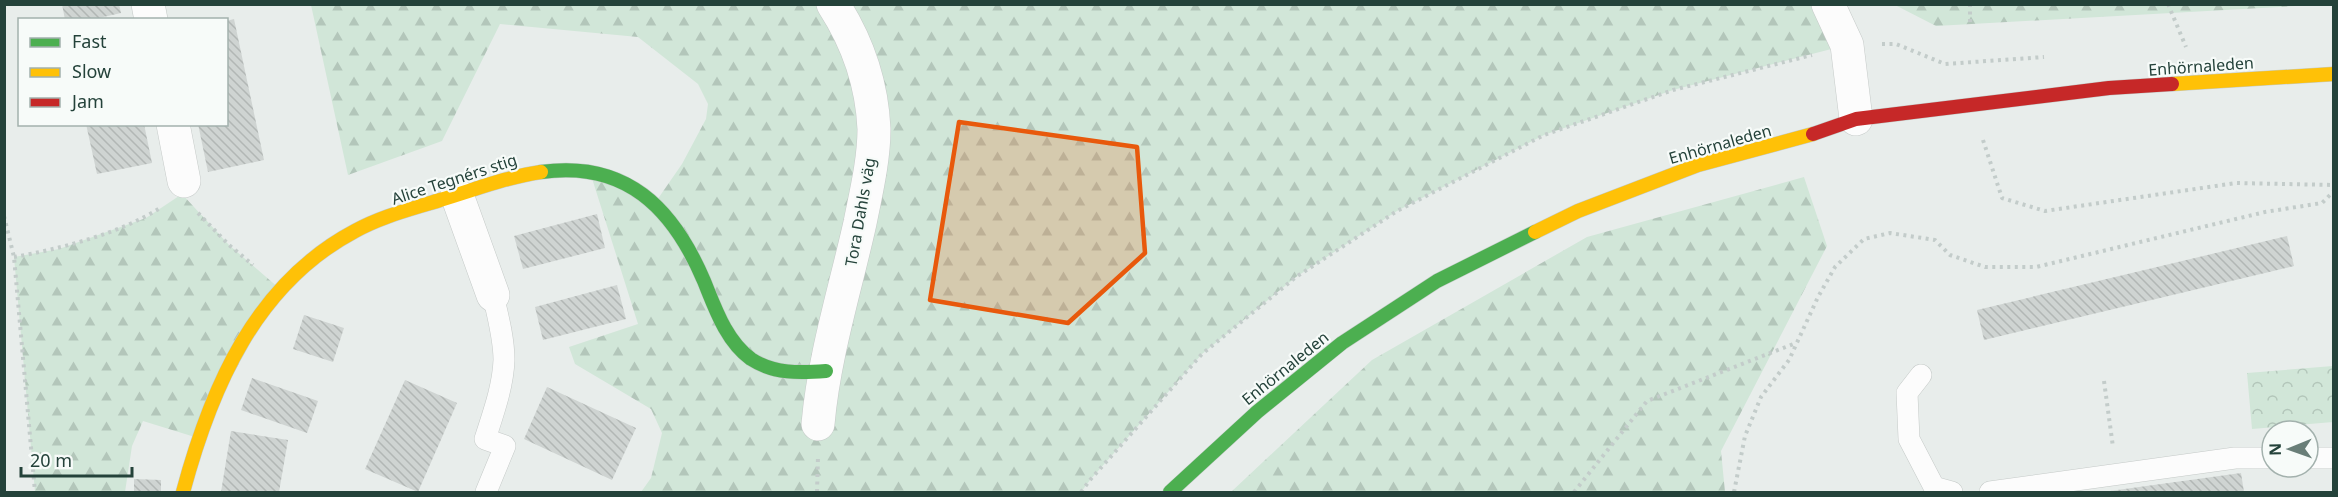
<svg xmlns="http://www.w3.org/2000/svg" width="2338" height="497" font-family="'Noto Sans',sans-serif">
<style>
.forest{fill:url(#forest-firs)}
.park{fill:url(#park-crowns)}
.building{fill:url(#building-back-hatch)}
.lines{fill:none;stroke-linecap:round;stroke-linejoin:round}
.lane-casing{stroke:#c5cac8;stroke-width:22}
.street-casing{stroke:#c5cac8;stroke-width:34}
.fast-casing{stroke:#c3cbc8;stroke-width:15}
.slow-casing{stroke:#c3cbc8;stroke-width:15}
.jam-casing{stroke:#c3cbc8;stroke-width:15}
.path{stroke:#c3ccca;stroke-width:4;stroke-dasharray:3 4.5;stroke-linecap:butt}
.lane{stroke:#fcfcfc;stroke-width:21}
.street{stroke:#fcfcfc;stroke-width:33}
.fast{stroke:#4caf50;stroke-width:14}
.slow{stroke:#ffc107;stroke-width:14}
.jam{stroke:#c62828;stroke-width:14}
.marked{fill:#e8590c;fill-opacity:0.2;stroke:#e8590c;stroke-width:4.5;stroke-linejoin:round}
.labels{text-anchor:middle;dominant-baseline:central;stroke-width:4.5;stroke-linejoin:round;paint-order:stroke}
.street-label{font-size:16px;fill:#24423a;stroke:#f7fbf9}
</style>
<defs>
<pattern id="forest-firs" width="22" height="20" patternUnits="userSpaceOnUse" patternTransform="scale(1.5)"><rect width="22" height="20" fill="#d1e6d8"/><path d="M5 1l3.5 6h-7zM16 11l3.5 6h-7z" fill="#b3c6ba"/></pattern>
<pattern id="park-crowns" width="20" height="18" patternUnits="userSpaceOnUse" patternTransform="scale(1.5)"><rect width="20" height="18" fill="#d1e6d8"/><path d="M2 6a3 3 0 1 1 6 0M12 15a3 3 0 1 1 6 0" fill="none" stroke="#b3c6ba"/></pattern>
<pattern id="building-back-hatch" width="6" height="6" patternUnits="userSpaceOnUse" patternTransform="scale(1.5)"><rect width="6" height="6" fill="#cfd4d2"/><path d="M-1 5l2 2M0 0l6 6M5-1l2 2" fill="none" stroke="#b2b7b5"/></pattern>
</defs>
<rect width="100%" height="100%" fill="#e8edeb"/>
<g class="forest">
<polygon points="1828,4 1847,45 1673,90 1544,135 1397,211 1296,277 1202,354 1090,480 1081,492 641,492 651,478 662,433 651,409 575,364 569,347 638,324 590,172 655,203 682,164 706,119 708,104 698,84 638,37 500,24 442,141 348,175 311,5"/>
<polygon points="2333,4 1936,26 1895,5 1895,4"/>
<polygon points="1804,177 1827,246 1721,451 1725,492 1231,492 1372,360 1587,237"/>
<polygon points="182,194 229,245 280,289 198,438 143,421 132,446 125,492 35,492 14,257 59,249 146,218"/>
</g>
<polygon class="park" points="2333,366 2333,422 2252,429 2247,373"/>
<g class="building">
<polygon points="62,4 119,4 121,13 90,20 65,20"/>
<polygon points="234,19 264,160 208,172 198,124 226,124 226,21"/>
<polygon points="86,124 144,124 152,163 97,174"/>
<polygon points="597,214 605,248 523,269 514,236"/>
<polygon points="2287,236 2294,266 1984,340 1977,310"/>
<polygon points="617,285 626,319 543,340 535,307"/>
<polygon points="304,315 344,328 333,362 293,349"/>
<polygon points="252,378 318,401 307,433 241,410"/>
<polygon points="405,380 457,403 418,492 365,469"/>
<polygon points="547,387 636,428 612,480 524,439"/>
<polygon points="231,431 288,440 279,492 221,492"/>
<polygon points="2241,473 2244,492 2110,492 2110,491"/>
<polygon points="134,479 161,480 161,492 134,492"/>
</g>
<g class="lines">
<defs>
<g id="lane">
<polyline points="1921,375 1907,393 1909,439 1934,487 1952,492"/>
<polyline points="2308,458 2334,458"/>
<path d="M486,492l19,-46 -20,-7c8,-25 18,-52 19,-79 0,-21 -6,-44 -11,-65"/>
<polyline points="1990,492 2235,458 2272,458"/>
</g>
<g id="street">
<polyline points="148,4 151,20"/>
<polyline points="1828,4 1847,45 1856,119"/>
<polyline points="173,124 184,181"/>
<polyline points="457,195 493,295"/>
<path d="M818,424c6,-68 27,-134 42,-201 6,-30 14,-63 14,-94 -2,-45 -17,-88 -41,-125"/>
</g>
<g id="fast">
<path d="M541,172c85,-12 132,36 163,109 11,27 22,60 47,78 23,15 49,14 75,12"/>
<polyline points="1170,492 1257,412 1342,343 1437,281 1535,232"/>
</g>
<g id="slow">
<polyline points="2172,84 2334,74"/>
<polyline points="1535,232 1578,211 1698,165 1813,134"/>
<path d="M183,492c28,-104 72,-208 172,-261 27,-15 57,-22 85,-31 34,-10 66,-23 101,-28"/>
</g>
<polyline id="jam" points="1813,134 1856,119 2109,88 2172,84"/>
</defs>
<use href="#lane" class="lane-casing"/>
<use href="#street" class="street-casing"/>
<use href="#fast" class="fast-casing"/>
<use href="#slow" class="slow-casing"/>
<use href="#jam" class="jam-casing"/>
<g class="path">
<polyline points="1970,4 1970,22"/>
<polyline points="2168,4 2186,47"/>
<polyline points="1882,44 1896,44 1945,64 2044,57"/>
<polyline points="1983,140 2002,198 2045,211 2236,183 2334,185"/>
<polyline points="198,213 229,245 253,265"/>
<polyline points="4,216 14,257 35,492"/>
<path d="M14,257c46,-8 107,-24 146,-49"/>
<polyline points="2104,381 2113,447"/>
<polyline points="817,492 818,457"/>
<polyline points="1081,492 1090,480 1202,354 1296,277 1397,211 1544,135 1673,90 1812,55"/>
<polyline points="1574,492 1647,401 1796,343"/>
<polyline points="1734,492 1745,436 1761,397 1789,360 1818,297 1835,267 1864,239 1890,233 1935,240 1950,255 1985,267 2036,267 2265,212 2322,203 2334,191"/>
</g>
<use href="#lane" class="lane"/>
<use href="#street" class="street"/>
<use href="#fast" class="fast"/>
<use href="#slow" class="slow"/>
<use href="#jam" class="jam"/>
</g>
<path class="marked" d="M959,122l178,25 8,106 -77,70 -138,-23z"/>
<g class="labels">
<g class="street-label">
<text transform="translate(2201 66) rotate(-4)">Enhörnaleden</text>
<text transform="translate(1720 144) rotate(-16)">Enhörnaleden</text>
<text transform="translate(454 179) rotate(-18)">Alice Tegnérs stig</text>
<text transform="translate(860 212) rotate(-80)">Tora Dahls väg</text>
<text transform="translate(1285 368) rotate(-39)">Enhörnaleden</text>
</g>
</g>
<rect width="2338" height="497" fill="none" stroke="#24423a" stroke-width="12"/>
<rect x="18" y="18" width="210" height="108" fill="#f7fbf9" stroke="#a3b1ad" stroke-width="1.5"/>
<rect x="30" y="38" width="30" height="9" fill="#4caf50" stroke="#a3b1ad" stroke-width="1.5"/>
<text x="72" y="48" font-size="18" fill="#24423a">Fast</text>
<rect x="30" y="68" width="30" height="9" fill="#ffc107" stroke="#a3b1ad" stroke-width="1.5"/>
<text x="72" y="78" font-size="18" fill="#24423a">Slow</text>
<rect x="30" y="98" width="30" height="9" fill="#c62828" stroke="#a3b1ad" stroke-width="1.5"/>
<text x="72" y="108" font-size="18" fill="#24423a">Jam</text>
<g transform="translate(2290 449) rotate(269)"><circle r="28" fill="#f7fbf9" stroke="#a3b1ad" stroke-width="1.5"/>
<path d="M0-4.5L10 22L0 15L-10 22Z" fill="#697e78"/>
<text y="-9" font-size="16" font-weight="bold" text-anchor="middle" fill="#24423a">N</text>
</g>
<path d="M21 467v9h111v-9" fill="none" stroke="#24423a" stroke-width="3"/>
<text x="30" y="467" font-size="18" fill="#24423a" stroke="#f7fbf9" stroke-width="4.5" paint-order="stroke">20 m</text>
</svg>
